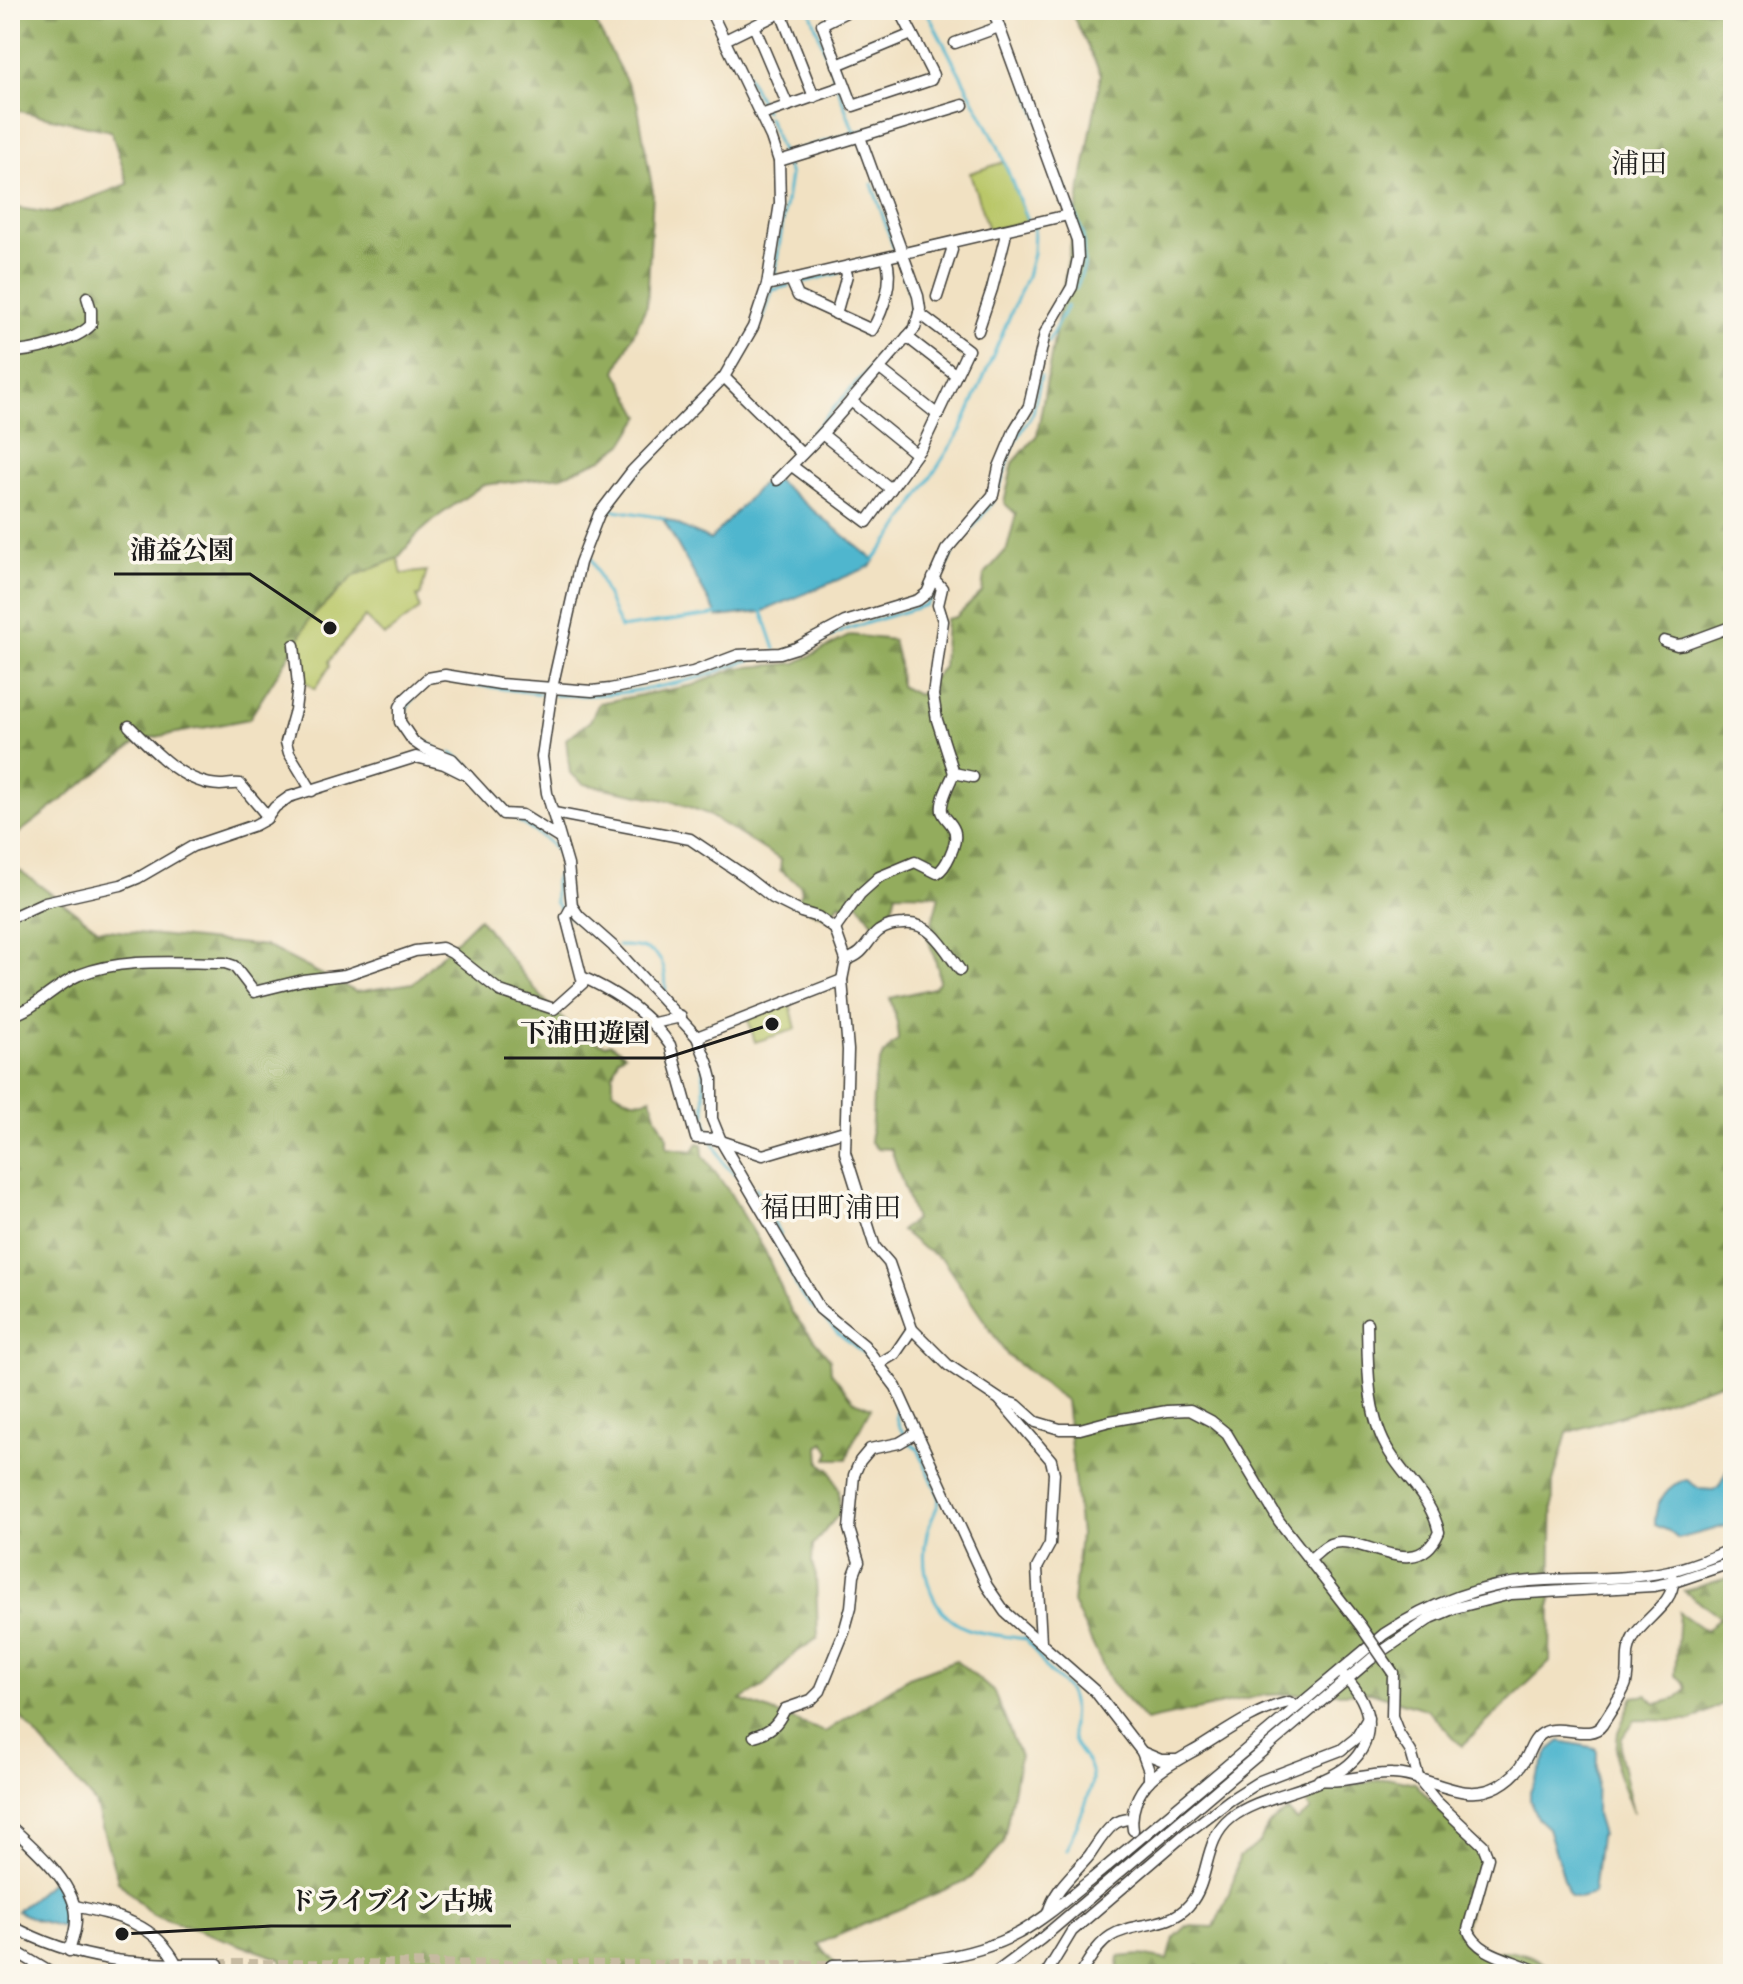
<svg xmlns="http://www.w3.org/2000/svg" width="1743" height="1984" font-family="'Sorts Mill Goudy','Noto Serif JP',serif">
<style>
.green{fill:#bac769;stroke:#6b7242;stroke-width:2}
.forest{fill:url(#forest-firs);stroke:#58643c;stroke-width:2}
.water{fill:#50b6ce;stroke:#366975;stroke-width:2}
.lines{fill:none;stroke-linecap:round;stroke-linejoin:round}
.stream{stroke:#50b6ce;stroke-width:3}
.minor-tunnel{stroke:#c6baa1;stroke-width:10;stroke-dasharray:10 5;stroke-linecap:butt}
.minor-casing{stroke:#3c3a35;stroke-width:13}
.minor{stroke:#fff;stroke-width:10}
.minor-bridge-casing{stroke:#3c3a35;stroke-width:13;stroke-linecap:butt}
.minor-bridge{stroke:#fff;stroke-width:10}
.labels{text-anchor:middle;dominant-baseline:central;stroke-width:7;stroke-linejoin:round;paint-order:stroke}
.quarter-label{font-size:28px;fill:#1c1c1c;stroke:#fbf7ec}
.leader{fill:none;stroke:#1c1c1c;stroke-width:3}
.callout-dot{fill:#1c1c1c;stroke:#fbf7ec;stroke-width:3}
.callout-label{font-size:26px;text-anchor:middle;font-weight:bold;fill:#1c1c1c;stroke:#fbf7ec;stroke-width:7;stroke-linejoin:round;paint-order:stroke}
</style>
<defs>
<pattern id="forest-firs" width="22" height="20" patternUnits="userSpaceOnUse" patternTransform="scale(2)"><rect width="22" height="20" fill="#93ac5d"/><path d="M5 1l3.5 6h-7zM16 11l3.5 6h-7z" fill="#778b4c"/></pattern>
</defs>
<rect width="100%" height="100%" fill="#fbf7ec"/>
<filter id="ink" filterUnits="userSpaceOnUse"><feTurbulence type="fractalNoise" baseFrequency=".0125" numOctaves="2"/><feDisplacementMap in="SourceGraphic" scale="16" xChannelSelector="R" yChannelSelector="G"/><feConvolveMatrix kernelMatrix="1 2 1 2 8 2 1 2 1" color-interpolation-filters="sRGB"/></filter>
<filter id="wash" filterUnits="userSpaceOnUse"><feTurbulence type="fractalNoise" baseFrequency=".006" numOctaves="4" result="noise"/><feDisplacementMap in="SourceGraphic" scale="32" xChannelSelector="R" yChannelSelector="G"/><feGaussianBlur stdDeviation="1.8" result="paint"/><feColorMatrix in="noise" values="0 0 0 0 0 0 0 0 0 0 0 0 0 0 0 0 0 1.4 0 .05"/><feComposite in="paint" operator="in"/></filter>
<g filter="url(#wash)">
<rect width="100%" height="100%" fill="#f1e1c2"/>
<g class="green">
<polygon points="1004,162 1027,222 988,230 970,173"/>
<polygon points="398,558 402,574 427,571 420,596 417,596 420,609 384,636 365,617 329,661 330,666 315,689 300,678 297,643 308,621 354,576"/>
<polygon points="790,1004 796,1029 755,1042 748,1019"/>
</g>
<g class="forest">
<polygon points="10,10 589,10 637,102 653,192 647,305 616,371 641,416 624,443 602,459 562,476 483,485 440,515 417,535 398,558 354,576 308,621 297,643 249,719 140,740 10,840 10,207 51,213 128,184 111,131 10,109"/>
<path d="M1070,10h654l3,71 6,37v349l-5,11 5,4v897l-166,54 -14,49 -3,180 -88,84 -34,-36 -58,-18 -106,3 -118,26 -35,-38 -38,-80 7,-68 -14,-134 -58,-45 -65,-96 -22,-13 -20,-17 14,-10 -24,-71 -15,-1 -6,-7c6,-34 -5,-79 28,-101l-1,-17 -7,-25 44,-10 5,-6 -1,-13 -10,-31 11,-42c-14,-4 -28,-2 -43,-3l-4,15 -18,16 -19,-25 -9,9 -6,-5 -11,15 -34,-13 7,-13 -2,-7 -20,-15 1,-10 -76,-47 -29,-11 -92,-18 -14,-11 -4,-34 24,-18 9,-18 95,-18 42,-17 60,-5 55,-28 42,5 6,24 1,22 18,9 25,-28 3,-48 10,-2 26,-25 2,-17 23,-26 9,-35 -12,-11 9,-40 24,-28 64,-361z"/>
<path d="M10,863l88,66 168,17 90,46 57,-9 66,-65c30,37 80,114 126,127l5,-2 15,11 -7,4 -5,16v16c12,8 25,15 38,7l5,19 11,20v12l26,3 5,-8 4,1 1,11 27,38 35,58 27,62 38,46 1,13 23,29 17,7 -18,34 -6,17h-20l3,-7 -6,-10 -5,5 1,16 10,7 9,20 1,23 -27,32 -1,18 4,13 2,62 -24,16 -30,32 -23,14 84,32 84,-55 47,-17 38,32 26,64 -17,88 -33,35 -152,65 26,30h-560l-3,-15 -130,-45 -33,-33 -23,-78 -85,-98z"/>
<polygon points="1733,1576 1733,1698 1691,1721 1635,1720 1622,1738 1620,1755 1633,1813 1617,1772 1616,1752 1618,1732 1633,1697 1647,1695 1656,1704 1676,1699 1686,1689 1684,1682 1675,1675 1679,1612 1706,1631 1720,1617 1684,1591"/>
<path d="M1391,1778l24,5 41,46 24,21 2,17 -19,65 10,19c32,-1 60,-3 83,23h-439l2,-17 21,-2 28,5 6,-22 13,-12 27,1 18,-40 7,-30 21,-15 8,-17 20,-14 9,10 14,-10 -9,-15 24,-11 17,2z"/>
</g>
<g class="water">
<polygon points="770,475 875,561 869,567 761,612 718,617 662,517 710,540"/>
<path d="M1733,1458v66l-55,15 -9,-8 -14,-6c-1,-19 11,-42 32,-45l13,9 13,1 6,-4z"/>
<polygon points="1560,1741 1595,1748 1597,1752 1596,1815 1602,1835 1600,1836 1593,1894 1579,1898 1571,1896 1568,1892 1548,1828 1537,1818 1530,1800 1530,1792 1549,1750"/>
<polygon points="53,1880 66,1916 66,1922 63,1927 36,1920 17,1911"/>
</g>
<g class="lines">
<g class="stream">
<polyline points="810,10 855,135"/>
<polyline points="926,10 998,146 1027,220"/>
<polyline points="740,60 765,111"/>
<polyline points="1023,77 1083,234 1084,267 1076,289"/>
<polyline points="768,117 790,175 774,280"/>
<polyline points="783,154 895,121"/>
<polyline points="872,184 895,252"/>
<polyline points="796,284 839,273"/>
<polyline points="773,290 788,286"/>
<polyline points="1048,342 1067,306"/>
<polyline points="736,367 764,316 773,288"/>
<path d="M772,477l131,-146c16,-27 4,-44 -5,-72"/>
<polyline points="630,481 706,403"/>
<polyline points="999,488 1014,444 1033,413 1041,376"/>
<polyline points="609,509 664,518"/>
<polyline points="589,552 620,628 720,614"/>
<polyline points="872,562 898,529 961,430 1027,276 1033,254 1034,228 1030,227"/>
<polyline points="941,578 954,550 993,502"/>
<polyline points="761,608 775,649"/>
<polyline points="784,656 804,651 844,630 926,605 936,591"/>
<polyline points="475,685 543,694"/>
<path d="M554,695c48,3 96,-5 143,-17 21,-5 38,-17 60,-19"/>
<polyline points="414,697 406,709 405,720 418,737 436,748"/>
<polyline points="451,753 470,766 510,812"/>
<path d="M515,818c18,15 42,22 47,48l-7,15v21l8,10"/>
<polyline points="569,916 604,944"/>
<path d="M618,946c38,-1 51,12 47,49"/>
<polyline points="688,1034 697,1048"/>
<path d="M702,1062c4,24 0,49 7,72"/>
<polyline points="713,1141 724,1164 735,1174"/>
<polyline points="756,1188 780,1235"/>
<polyline points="775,1241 801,1295 838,1333 865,1354"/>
<path d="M887,1382l11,23 -2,12 3,9 10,16 9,7 22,49c-3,12 -10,23 -13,35 -8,37 3,84 44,97 17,5 37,6 55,9 8,10 14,21 22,31 8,10 20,15 23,28 5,15 -3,29 3,43 6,15 18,20 18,38 -1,20 -19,50 -25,71"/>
</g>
</g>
</g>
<g filter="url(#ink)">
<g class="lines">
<polyline class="minor-tunnel" points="218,1964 833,1965"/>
<defs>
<g id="minor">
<polyline points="710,10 771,137 779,161 780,203 767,285 753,327 724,377 632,471 599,514 580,563 552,688 542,757 547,793 568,865 572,906 579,916 613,946 697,1037 708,1064 712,1079 712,1119 721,1141 820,1309 864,1345 896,1387 987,1586 1005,1612 1095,1691 1142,1752 1149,1771 1149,1781"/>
<polyline points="850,10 822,24 853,106 931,80 933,75 900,10"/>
<polyline points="781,13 814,97"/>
<polyline points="754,26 788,106"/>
<polyline points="725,40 784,11"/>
<polyline points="955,43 999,27"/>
<polyline points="837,65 912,34"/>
<polyline points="761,115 844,86"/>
<polyline points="779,161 963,105"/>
<path d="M791,280l7,16 74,34c12,-21 22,-50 14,-72"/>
<polyline points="767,285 1068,215"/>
<polyline points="937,297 952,250 950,243"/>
<polyline points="836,314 847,275 845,268"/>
<polyline points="978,331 992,289 1005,238 1004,230"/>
<polyline points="907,337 956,375"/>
<path d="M10,352c22,0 66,-11 81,-27v-15l-4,-13"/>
<polyline points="880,369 938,415"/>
<polyline points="724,377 802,454"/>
<polyline points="851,401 916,454"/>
<polyline points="822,434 891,489"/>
<polyline points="792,466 867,522 923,445 968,350 919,313"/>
<polyline points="777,480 822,434 915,328 920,309 918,296 860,137"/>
<polyline points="933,578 942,588 938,605 943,621 933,695 937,720 954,773"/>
<polyline points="1664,641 1677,645 1684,644 1733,626"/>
<polyline points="294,645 298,685 295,710 286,742 289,753 312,791"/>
<path d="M129,726c24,24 54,58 91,59 7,0 13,-2 20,-1l28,33"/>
<polyline points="468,776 452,759 423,748 413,741 400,722 400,707 404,700 428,678 445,675 500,684 592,691 610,689 693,672 738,655 780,653 796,648 845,622 918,600 927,593 946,550 993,495 999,467 1015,429 1029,406 1045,333 1072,287 1078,258 1077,240 993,10"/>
<polyline points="554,813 690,839 745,876 773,898 801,912 818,917 835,929 846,960 842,980 848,1050 845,1152 875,1247 889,1263 912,1329 948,1365 999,1399 1051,1460 1054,1473 1050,1544 1037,1568 1041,1642"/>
<polyline points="10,918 45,902 121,885 138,878 193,846 255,825 266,819 275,807 289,797 416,757 444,764 468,776 503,814 522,815 559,838"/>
<path d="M835,929l25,-35 19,-17 36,-15 22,11c9,-5 20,-29 18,-40 -1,-9 -11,-14 -13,-22 -2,-11 8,-28 12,-38l19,4"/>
<path d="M846,960c21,-7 19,-18 33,-29 7,-5 17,-7 25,-7 27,-3 41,26 56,46"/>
<path d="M582,977c34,15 67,37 88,68l26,93 19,1 48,16 81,-24"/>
<path d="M10,1016c26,-7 44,-30 69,-41 45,-18 98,-12 146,-12l9,3 20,26 49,-12 42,-5 70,-24 27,-3 10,5 48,38 54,18 29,-26 -17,-66 6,-11"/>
<polyline points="654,1023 681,1017"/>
<polyline points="697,1037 842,980"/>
<polyline points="880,1363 895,1354 912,1329"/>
<polyline points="1001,1400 1017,1405 1036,1422 1060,1429 1080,1429 1110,1421 1167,1411 1190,1410 1211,1421 1227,1434 1279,1521 1360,1625"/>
<polyline points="1732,1447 1733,1446"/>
<path d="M1310,1559c6,-4 13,-12 20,-15 30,-13 86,42 109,-12 -7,-32 -32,-52 -49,-79 -24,-37 -22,-88 -23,-130"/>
<path d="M1393,1673l-1,43 7,18 12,18 8,28 17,21 47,44 5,13 -20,71c9,28 51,31 74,45"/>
<path d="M754,1736c17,-5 23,-11 31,-27l26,-9 9,-9 24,-59 7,-25 3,-32 5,-13 -10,-33 5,-54 6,-14 10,-12 29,-6 17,-10"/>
<polyline points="1142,1752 1161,1760 1175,1760"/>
<path d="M1319,1780c29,3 46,-7 73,-6 35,0 70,31 106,12 11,-6 20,-14 26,-25 7,-10 8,-23 21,-29 16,-8 46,9 57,-7 5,-8 23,-35 24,-42 4,-18 -2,-31 8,-47 12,-19 42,-34 39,-59"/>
<path d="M10,1826c24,22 68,59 66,94 0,11 -4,21 -7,31"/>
<path d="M1133,1830c-3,-18 4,-37 18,-51 14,-13 32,-22 48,-31 29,-18 56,-38 90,-46l7,5"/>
<path d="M75,1906c42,9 82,18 102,59"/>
<path d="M1048,1913c7,-25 25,-38 41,-57 7,-10 14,-23 24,-31 6,-5 11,-6 18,-6"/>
<path d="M10,1925c68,38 131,40 208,39"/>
<polyline points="10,1948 53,1974"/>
<path d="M833,1965c64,-2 127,-1 186,-32 27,-15 50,-36 74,-55l291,-244c50,-33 102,-52 162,-54 41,-2 82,0 123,-9 22,-4 43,-14 64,-22"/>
<polyline points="994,1974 1041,1939 1371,1659 1431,1618 1455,1608 1511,1594 1653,1586 1674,1582 1733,1562"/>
<polyline points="1046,1974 1072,1931 1184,1835 1230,1800 1260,1781 1341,1750 1356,1738 1368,1718"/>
<path d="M1080,1974c9,-13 17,-29 31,-38 24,-15 58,-7 78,-31 22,-25 13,-64 42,-87 40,-32 137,-29 137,-94 0,-19 -11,-35 -24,-48"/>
</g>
</defs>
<use href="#minor" class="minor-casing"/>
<use href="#minor" class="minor"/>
<defs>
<polyline id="minor-bridge" points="1360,1625 1393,1673"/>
</defs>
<use href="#minor-bridge" class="minor-bridge-casing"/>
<use href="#minor-bridge" class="minor-bridge"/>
</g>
</g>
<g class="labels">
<g class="quarter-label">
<text x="1639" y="166">浦田</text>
<text x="831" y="1210">福田町浦田</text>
</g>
</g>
<path class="leader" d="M330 628L250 574H114M772 1024L666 1058H504M122 1934L271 1926H511"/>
<g class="callout-dot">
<circle cx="330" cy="628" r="8"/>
<circle cx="772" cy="1024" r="8"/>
<circle cx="122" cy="1934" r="8"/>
</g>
<g class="callout-label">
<text x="182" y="559">浦益公園</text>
<text x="585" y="1042">下浦田遊園</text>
<text x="391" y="1910">ドライブイン古城</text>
</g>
<rect width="1743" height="1984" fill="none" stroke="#fbf7ec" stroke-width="40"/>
</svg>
